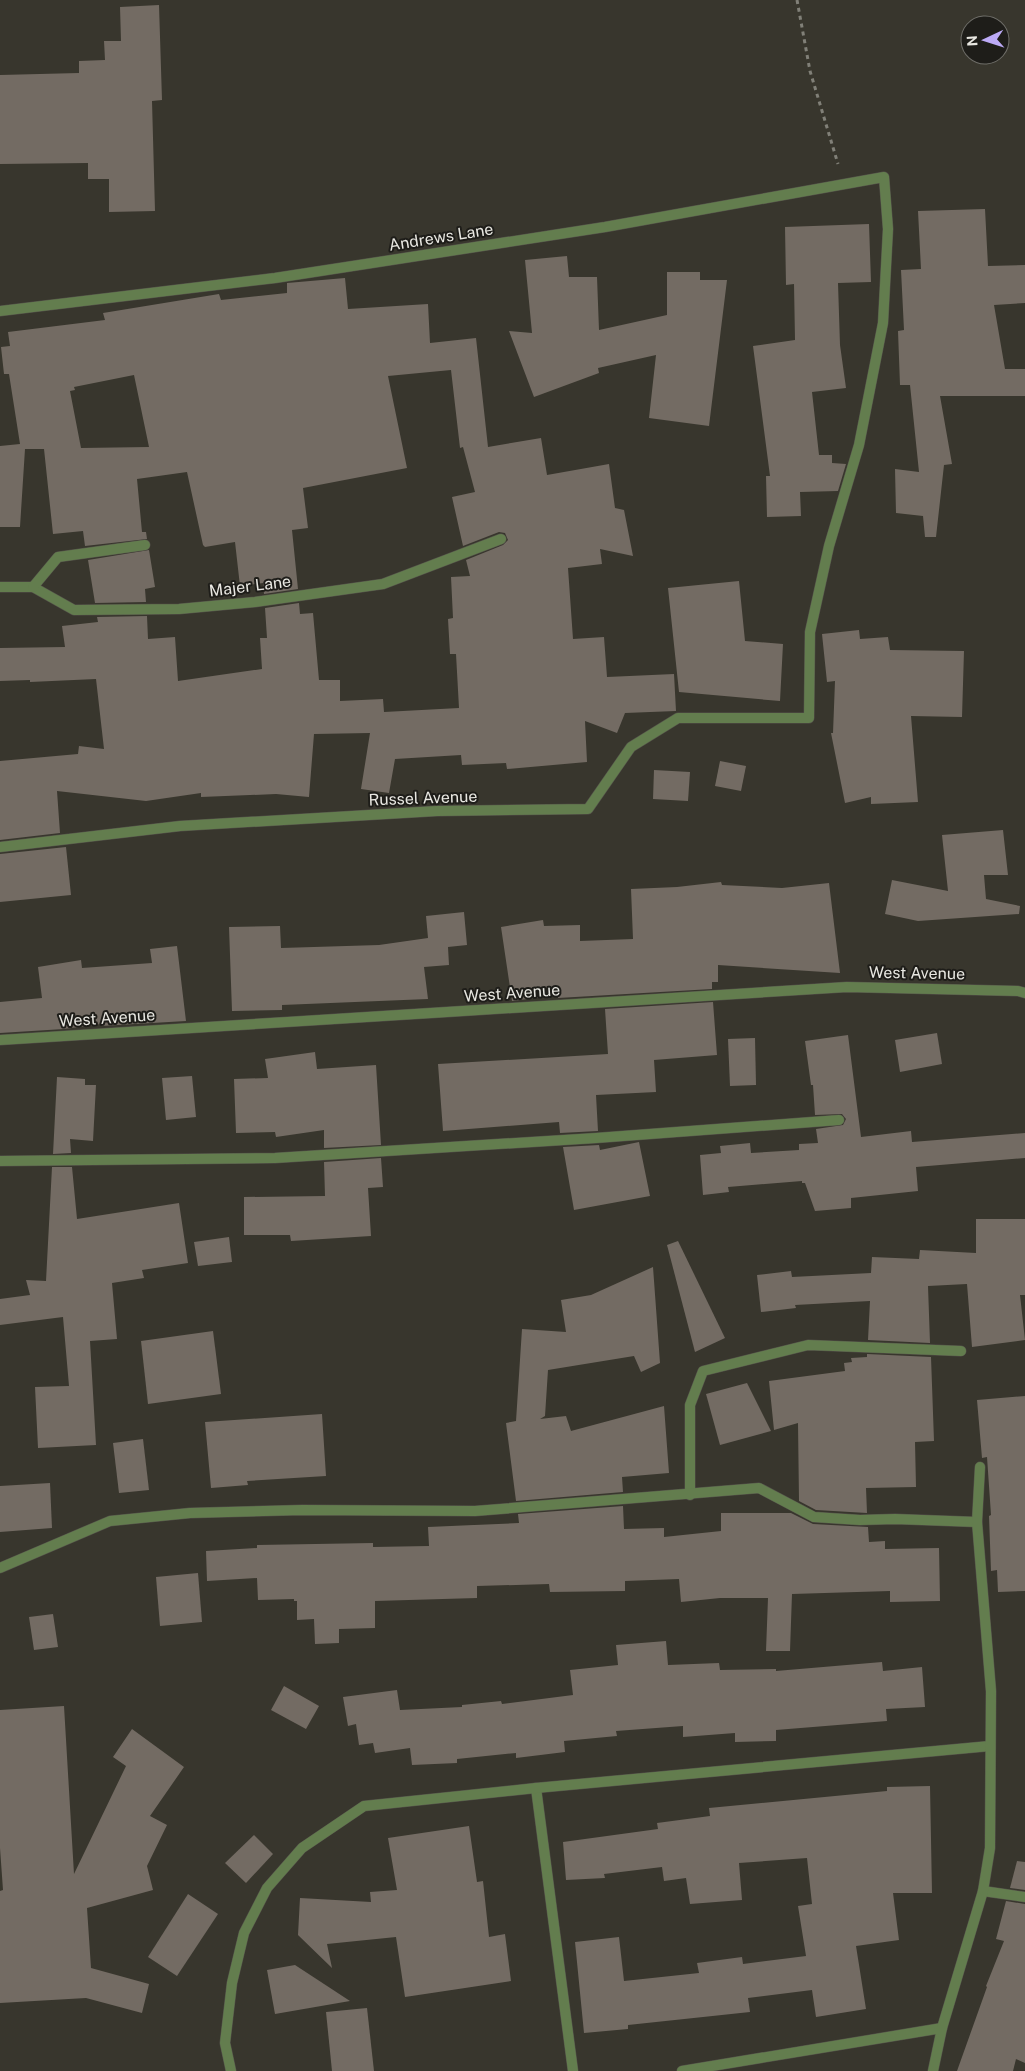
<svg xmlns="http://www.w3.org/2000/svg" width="1025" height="2071" font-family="'Public Sans',sans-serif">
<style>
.building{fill:#736b63;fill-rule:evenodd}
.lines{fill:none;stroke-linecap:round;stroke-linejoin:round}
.street-casing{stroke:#54524a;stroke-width:11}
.path{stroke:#818078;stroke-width:3;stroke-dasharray:4 4;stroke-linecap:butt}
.street{stroke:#637d4e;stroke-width:10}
.labels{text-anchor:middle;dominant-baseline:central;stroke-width:4;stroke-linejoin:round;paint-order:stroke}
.street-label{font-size:16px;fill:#e8e7e1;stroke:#1e1d19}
</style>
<rect width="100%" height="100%" fill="#38362d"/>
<g class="building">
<polygon points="159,5 162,100 152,101 155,211 109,212 109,179 88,179 88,163 0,164 0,75 79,73 79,61 105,60 104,41 121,41 120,7"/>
<polygon points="985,209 988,266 1025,265 1025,303 994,305 1005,369 1025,369 1025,396 940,396 952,464 944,465 936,537 925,537 923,516 896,513 895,469 919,472 910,385 900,385 898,331 904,330 901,270 921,269 918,211"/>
<polygon points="869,224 871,282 838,283 840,345 846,388 812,392 819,455 832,455 832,463 846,464 838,491 800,492 801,516 767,517 766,476 770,476 753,346 795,340 794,284 786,285 785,227"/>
<polygon points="567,256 569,277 597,277 599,330 667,315 667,272 700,272 700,280 727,280 709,426 649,418 656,355 598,368 599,373 534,397 509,331 532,333 525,260"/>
<path d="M345,278l3,31 80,-5 2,39 46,-5 12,109 53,-9 6,37 62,-11 6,44 9,2 9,46 -33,-7 2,15 -34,4 5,71 31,-2 3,40 67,-3 2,37 -51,2 -8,20 -32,-12 2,41 -80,7 -1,-6 -44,2 -1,-10 -66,4 -6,34 -28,-4 9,-56 -56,1 -5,63 -33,-3 -75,3v-4l-55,8 -89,-10 3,42 -60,7v-79l78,-7 1,-8 25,3 -8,-70 -66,3v-2l-30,1v-33l65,-1 -3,-21 36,-4 -1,-5 50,-1 1,23 27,-2 3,44 84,-12 -2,-31h7l-2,-30 34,-5 1,11 13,-1 6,67h21v21l43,-2 1,13 75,-4 -3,-54h-6l-2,-35 5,-1 -2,-41 19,-1 -4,-16 37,-15 5,-5 -3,-7 -6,-1 -36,14 -11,-49 23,-5 -12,-45 -3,1 -9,-78 -63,6 19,92 -104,20 5,40 -16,2 6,59 -34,5 -1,-11 -23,3 -5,-44 -30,5 -2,-2 -16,-73 -50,7 5,53h4l1,7 -62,7 -2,-15 -30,3 -9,-85h-19l-5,78h-20v-81l20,-2 -11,-70h-5l-3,-27 9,-1 -2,-14 97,-12 -2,-7 116,-19 2,6 66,-7v-10zM134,375l15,72 -68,1 -11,-57 5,-1 -1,-3z"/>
<polygon points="149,550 155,587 145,589 146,602 95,603 88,560"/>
<polygon points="739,581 745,641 783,644 780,701 679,692 668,588"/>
<polygon points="859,630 860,639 888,637 890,650 964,651 962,717 911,716 918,802 871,804 871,797 845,803 831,733 833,733 835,681 827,682 822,634"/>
<polygon points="720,761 746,766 741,791 715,786"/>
<polygon points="654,770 690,772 688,801 653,799"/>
<polygon points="1003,830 1008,875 984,875 986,899 1020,906 1019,914 918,921 885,914 892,880 948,891 942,835"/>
<polygon points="66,847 71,895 0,902 0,854"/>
<polygon points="721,882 722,885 782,888 829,883 840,973 718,965 718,982 712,982 712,989 558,998 558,995 512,1001 501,927 543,920 544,926 580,925 580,941 633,939 631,889 677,887"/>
<polygon points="464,912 467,945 448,947 449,965 424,967 428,999 282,1005 282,1010 232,1011 229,927 280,926 281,948 379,945 428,938 426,916"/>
<polygon points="177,946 186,1021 101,1026 101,1024 64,1029 0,1033 0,1002 42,998 38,967 81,960 82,968 152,963 150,949"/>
<polygon points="713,1002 717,1055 654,1060 656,1092 596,1095 598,1131 560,1133 559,1122 443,1131 438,1064 608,1054 605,1009"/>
<polygon points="937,1033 942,1064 900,1072 895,1040"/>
<polygon points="848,1035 861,1137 911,1131 912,1142 1025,1133 1025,1158 916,1167 918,1191 851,1198 851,1208 815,1211 805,1183 802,1183 802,1181 728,1187 729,1192 703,1195 700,1155 721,1153 720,1146 750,1143 751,1153 799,1150 799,1144 818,1143 816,1129 843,1125 846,1119 842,1114 815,1115 813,1085 811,1085 805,1041"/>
<polygon points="755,1038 756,1085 730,1086 728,1039"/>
<polygon points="315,1052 317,1069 376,1065 381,1145 324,1148 324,1130 276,1137 275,1132 236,1133 234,1079 268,1078 265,1059"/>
<polygon points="192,1076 196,1117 166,1120 162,1078"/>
<polygon points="57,1077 85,1079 85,1085 96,1085 93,1141 70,1139 71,1153 53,1154"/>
<polygon points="639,1142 650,1196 574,1210 563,1147 599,1145 600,1150"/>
<polygon points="381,1158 383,1187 368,1188 371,1236 291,1241 290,1235 244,1235 244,1197 325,1196 324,1162"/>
<polygon points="52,1167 72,1167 77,1219 179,1203 188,1263 142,1270 144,1278 112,1283 117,1339 90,1341 96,1445 38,1448 35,1387 69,1386 63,1317 0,1325 0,1299 30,1295 26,1280 46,1281"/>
<polygon points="976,1219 1025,1219 1025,1295 1020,1295 1025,1340 972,1347 967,1284 928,1286 930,1343 868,1340 870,1301 795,1305 796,1308 761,1312 757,1275 791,1271 792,1277 871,1273 872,1257 919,1259 920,1250 976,1253"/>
<polygon points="229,1237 232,1262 198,1266 194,1242"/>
<polygon points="678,1241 725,1338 695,1352 667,1245"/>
<polygon points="653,1267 660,1363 641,1372 634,1356 548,1370 545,1416 540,1419 566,1416 571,1431 664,1406 669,1473 622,1477 623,1492 516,1501 506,1423 516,1421 522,1329 566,1332 561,1300 591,1295"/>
<polygon points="213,1331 221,1394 148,1404 141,1341"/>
<polygon points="867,1354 931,1357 934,1441 915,1442 916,1487 866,1488 867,1513 816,1510 799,1501 798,1423 774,1430 769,1381 845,1371 844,1363 852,1362 851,1358 867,1357"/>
<polygon points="747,1383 771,1431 720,1445 706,1394"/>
<polygon points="1025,1396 1025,1591 998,1592 997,1570 991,1571 989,1516 991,1515 987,1457 982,1458 977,1400"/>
<polygon points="322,1414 326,1476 247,1481 248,1485 211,1488 205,1422"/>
<polygon points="143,1439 149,1490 119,1493 113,1443"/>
<polygon points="50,1483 52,1528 0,1532 0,1486"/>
<polygon points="623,1506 624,1529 664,1528 664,1537 721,1531 721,1513 791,1513 813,1524 868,1527 869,1542 885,1541 885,1549 939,1548 940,1601 890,1602 890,1591 792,1594 790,1651 766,1651 768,1598 720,1598 681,1602 679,1579 625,1581 625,1591 550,1592 549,1584 477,1586 477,1598 375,1601 375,1628 339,1629 339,1643 315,1644 314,1619 297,1620 297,1601 294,1601 294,1599 258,1600 257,1578 207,1581 206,1551 257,1548 257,1545 373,1543 373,1547 429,1546 428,1527 519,1523 518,1514"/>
<polygon points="198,1573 202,1622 160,1626 156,1577"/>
<polygon points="53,1614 58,1647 34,1650 29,1617"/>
<polygon points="666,1641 668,1665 719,1663 720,1670 776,1669 776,1671 882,1662 883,1671 922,1667 925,1707 886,1709 887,1721 776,1730 776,1741 735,1742 735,1733 683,1737 683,1726 616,1731 617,1736 564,1741 565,1752 516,1758 516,1753 457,1759 457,1763 412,1765 410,1748 375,1753 373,1743 359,1745 356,1724 348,1726 343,1697 397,1690 400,1710 462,1707 462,1705 501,1701 502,1704 573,1695 570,1670 618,1665 616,1645"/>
<polygon points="284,1686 319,1706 306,1729 271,1710"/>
<polygon points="64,1706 74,1874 126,1766 113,1757 132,1729 184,1767 150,1816 167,1825 147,1866 153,1890 87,1908 91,1968 149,1984 142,2013 86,1998 0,2003 0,1891 3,1890 0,1848 0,1710"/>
<polygon points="930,1786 932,1893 893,1893 899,1940 856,1946 866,2009 816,2017 812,1990 748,1998 750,2012 628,2025 628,2029 584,2033 575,1942 619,1937 624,1981 699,1973 697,1963 742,1957 743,1964 806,1956 798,1906 812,1904 807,1858 739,1863 742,1900 690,1904 686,1878 664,1881 662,1867 604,1874 605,1878 566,1880 563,1842 658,1829 657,1823 710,1816 709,1808 887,1791 887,1787"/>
<polygon points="469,1826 477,1882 483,1881 489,1937 505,1934 511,1981 405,1997 396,1937 327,1944 332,1968 298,1935 300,1898 371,1902 370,1892 397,1890 388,1838"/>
<polygon points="254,1835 273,1854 246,1883 225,1863"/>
<polygon points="1017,1861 1025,1862 1025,1890 1010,1888"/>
<polygon points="188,1894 218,1914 177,1976 148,1957"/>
<polygon points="1006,1901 1025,1904 1025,2063 1016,2059 1013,2071 957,2071 987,1987 986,1986 1004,1941 996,1939"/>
<polygon points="295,1965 350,2001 275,2014 267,1970"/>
<polygon points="367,2008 374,2071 332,2071 326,2012"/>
</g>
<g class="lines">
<defs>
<g id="street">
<polyline points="0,311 275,278 605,227 884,177 888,229 883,323 859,445 829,546 810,632 809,718 678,718 631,747 588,809 437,811 180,826 0,847"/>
<polyline points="0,587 33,587 74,610 179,609 255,602 383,584 501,539"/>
<polyline points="33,587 58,557 145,545"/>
<polyline points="0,1040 847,987 1018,991 1025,993"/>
<polyline points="0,1161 275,1158 596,1138 839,1120"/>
<polyline points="690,1495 690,1405 703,1371 808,1345 961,1351"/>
<polyline points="0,1568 110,1521 190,1513 302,1510 475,1511 759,1488 814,1517 860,1520 895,1519 977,1522"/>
<polyline points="536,1788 573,2071"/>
<polyline points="983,1891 1025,1897"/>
<polyline points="231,2071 225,2043 232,1983 244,1933 267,1888 302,1848 364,1806 536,1788 990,1746"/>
<polyline points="682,2071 942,2028"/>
<polyline points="933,2071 942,2028 983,1891 990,1848 991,1691 977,1522 980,1467"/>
</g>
</defs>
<use href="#street" class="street-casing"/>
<polyline class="path" points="797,0 810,71 838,164"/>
<use href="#street" class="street"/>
</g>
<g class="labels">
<g class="street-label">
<text transform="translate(441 237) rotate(-9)">Andrews Lane</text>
<text transform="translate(250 586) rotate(-7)">Majer Lane</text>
<text transform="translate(423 798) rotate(-2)">Russel Avenue</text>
<text transform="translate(917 973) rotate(1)">West Avenue</text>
<text transform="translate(512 993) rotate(-4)">West Avenue</text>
<text transform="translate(107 1018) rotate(-4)">West Avenue</text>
</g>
</g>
<g transform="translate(985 40) rotate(266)"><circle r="24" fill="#1e1d19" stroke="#6f6e69"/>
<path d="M0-4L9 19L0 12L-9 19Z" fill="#bcaaf6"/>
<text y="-8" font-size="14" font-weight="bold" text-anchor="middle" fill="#e8e7e1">N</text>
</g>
</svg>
